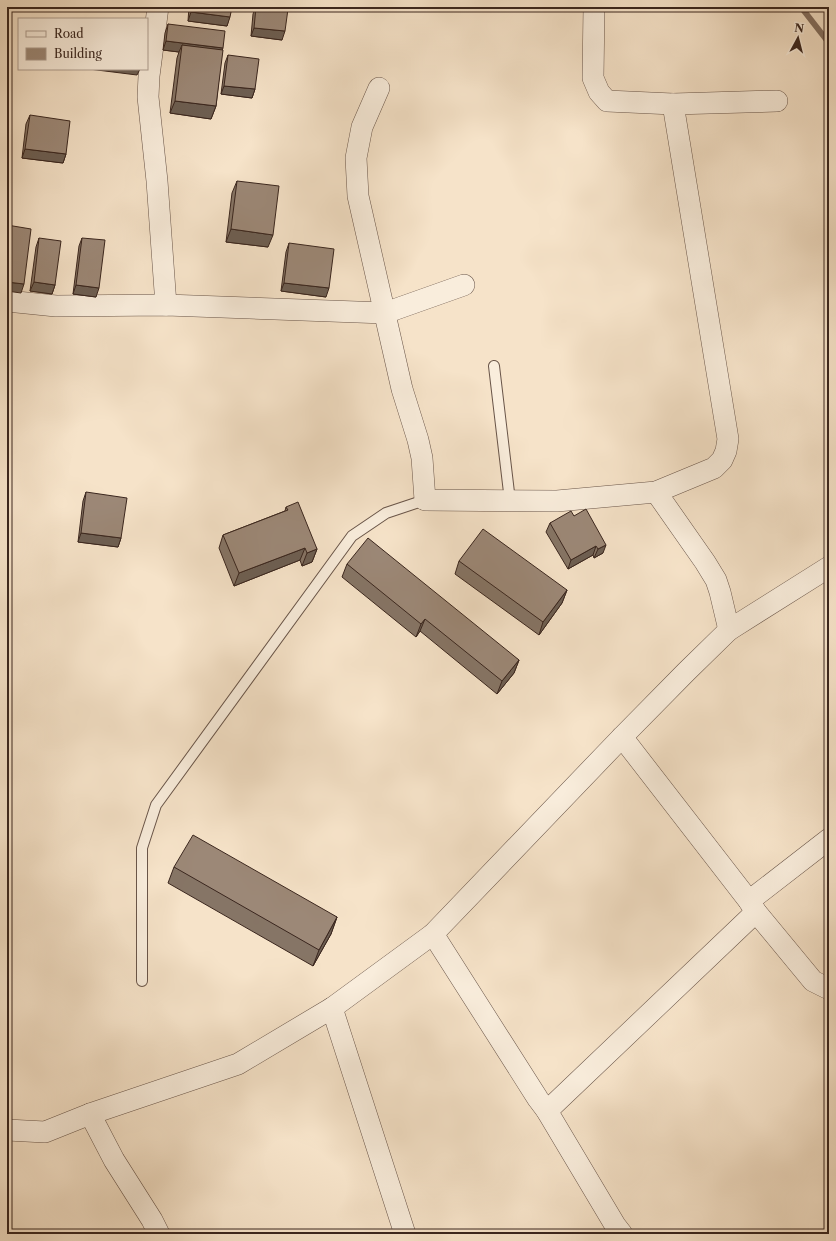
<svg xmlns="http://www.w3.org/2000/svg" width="836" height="1241" font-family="'Libre Caslon Text',serif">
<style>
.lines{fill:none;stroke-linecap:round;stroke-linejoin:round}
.stream{stroke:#847162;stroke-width:6}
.service-casing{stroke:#695549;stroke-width:12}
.minor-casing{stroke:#695549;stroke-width:22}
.service{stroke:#f9eddc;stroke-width:10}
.minor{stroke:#f9eddc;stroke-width:21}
.wall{fill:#867566;stroke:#3a261e}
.shaded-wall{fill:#6d5f53;stroke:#3a261e}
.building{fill:#9c8877;stroke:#3a261e}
</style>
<rect width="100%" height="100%" fill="#f6e3c9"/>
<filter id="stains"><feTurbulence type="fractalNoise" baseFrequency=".005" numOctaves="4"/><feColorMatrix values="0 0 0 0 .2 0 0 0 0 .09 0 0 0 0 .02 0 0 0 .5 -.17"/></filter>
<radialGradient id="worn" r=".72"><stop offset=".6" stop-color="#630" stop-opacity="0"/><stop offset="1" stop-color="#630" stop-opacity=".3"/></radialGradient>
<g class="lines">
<polyline class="stream" points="801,7 829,43"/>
<defs>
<g id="service">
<polyline points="494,366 510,501"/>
<polyline points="142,981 142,848 156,805 352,536 386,513 425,500"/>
</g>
<g id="minor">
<polyline points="158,7 149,76 148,97 157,181 166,305"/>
<polyline points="594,7 593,78 599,92 607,101 673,104 777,101"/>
<polyline points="379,88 362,127 356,158 358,196 402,389 418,440 422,458 425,500 557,501 656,492 714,468 722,460 726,451 728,439 673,104"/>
<polyline points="7,301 56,306 166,305 385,313 464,285"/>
<polyline points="656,492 705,562 716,580 720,592 729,630"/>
<polyline points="622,737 749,901 756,912 813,981 827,988 829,987"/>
<polyline points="749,901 829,839"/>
<polyline points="433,934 538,1099 547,1111 615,1225 622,1234"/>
<polyline points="332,1008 405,1234"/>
<polyline points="547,1111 756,912"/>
<polyline points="90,1114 114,1160 152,1220 159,1234"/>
<polyline points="7,1130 45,1132 90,1114 238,1064 332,1008 433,934 622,737 686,672 729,630 829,567"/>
</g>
</defs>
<use href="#service" class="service-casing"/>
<use href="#minor" class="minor-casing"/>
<use href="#service" class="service"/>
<use href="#minor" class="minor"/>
</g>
<g class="wall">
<polygon points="189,7 232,7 227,26 188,21"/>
<polygon points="256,7 269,7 282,40 251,36 253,14"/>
<polygon points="168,24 222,50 216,106 211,119 170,113 177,58 179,52 163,50 165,33"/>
<polygon points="228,55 255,89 252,98 221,94 225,63"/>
<polygon points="30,115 66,154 63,163 22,158 26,124"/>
<polygon points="237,181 268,247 226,242 232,193"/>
<polygon points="39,238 55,285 52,294 30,291 36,247"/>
<polygon points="82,238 96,297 73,294 79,246"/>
<polygon points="289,243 326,297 281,291 286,252"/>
<polygon points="86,492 121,538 118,547 78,542 83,501"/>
<polygon points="286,507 317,549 312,562 302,566 300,560 234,586 219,548 223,535 285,511"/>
<polygon points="574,516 603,553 594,558 593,555 568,569 546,532 550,523"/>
<polygon points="459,561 567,590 562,603 539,635 455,574"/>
<polygon points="347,564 519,660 514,673 497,694 420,631 416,637 342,577"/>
<polygon points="174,867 337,917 331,934 313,966 168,883"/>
</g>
<g class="shaded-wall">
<polygon points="303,7 320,7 319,9"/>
<polygon points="191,12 230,17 227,26 188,21"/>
<polygon points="254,28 285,31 282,40 251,36"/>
<polygon points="166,41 223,48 220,57 182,45 179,52 163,50"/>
<polygon points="89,69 140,69 137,75"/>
<polygon points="224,86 255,89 252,98 221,94"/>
<polygon points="175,101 216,106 211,119 170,113"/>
<polygon points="25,149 66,154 63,163 22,158"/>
<polygon points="231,229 273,235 268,247 226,242"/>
<polygon points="7,282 24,284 21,293 7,291"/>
<polygon points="34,282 55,285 52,294 30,291"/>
<polygon points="284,283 329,288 326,297 281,291"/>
<polygon points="76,285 99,288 96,297 73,294"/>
<polygon points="81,533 121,538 118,547 78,542"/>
<polygon points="606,545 603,553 594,558 598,549"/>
<polygon points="596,546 593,555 568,569 571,560"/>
<polygon points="305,548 300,560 234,586 239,573"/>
<polygon points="317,549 312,562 302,566 307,553"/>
<polygon points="567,590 562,603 539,635 543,622"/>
<polygon points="425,619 420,631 416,637 421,624"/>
<polygon points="519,660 514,673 497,694 502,681"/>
<polygon points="337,917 331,934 313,966 319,950"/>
</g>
<g class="building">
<polygon points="191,7 232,7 230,17 191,12"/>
<polygon points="256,7 269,7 288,9 285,31 254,28"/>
<polygon points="168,24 225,31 223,48 166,41"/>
<polygon points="182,45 223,50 216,106 175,101"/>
<polygon points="228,55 259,59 255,89 224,86"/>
<polygon points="30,115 70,121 66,154 25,149"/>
<polygon points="237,181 279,186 273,235 231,229"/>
<polygon points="7,225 31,229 24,284 7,282"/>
<polygon points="39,238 61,241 55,285 34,282"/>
<polygon points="82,238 105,240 99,288 76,285"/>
<polygon points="289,243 334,249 329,288 284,283"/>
<polygon points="7,397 9,397 7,415"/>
<polygon points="86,492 127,498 121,538 81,533"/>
<polygon points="298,502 317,549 307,553 305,548 239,573 223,535 288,510 286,507"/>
<polygon points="586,509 606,545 598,549 596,546 571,560 550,523 571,511 574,516"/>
<polygon points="483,529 567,590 543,622 459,561"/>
<polygon points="368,538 519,660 502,681 425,619 421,624 347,564"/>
<polygon points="193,835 337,917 319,950 174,867"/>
</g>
<rect width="836" height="1241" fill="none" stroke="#f6e3c9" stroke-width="24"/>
<rect x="8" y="8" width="820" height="1225" fill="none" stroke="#3a261e" stroke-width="2"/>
<rect x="12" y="12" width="812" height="1217" fill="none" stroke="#3a261e"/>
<rect x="18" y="18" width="130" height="52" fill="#f9eddc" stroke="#ad9d90"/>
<rect x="26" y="31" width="20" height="6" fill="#f9eddc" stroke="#ad9d90"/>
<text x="54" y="38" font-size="12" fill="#3a261e">Road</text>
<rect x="26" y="48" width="20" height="12" fill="#9c8877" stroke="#ad9d90"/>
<text x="54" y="58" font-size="12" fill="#3a261e">Building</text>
<g transform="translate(798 38) rotate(7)" stroke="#f9eddc" stroke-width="3" paint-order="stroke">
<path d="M0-3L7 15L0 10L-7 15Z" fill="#3a261e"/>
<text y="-6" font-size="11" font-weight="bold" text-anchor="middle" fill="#3a261e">N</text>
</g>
<rect width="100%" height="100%" filter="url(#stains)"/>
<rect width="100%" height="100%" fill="url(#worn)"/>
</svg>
